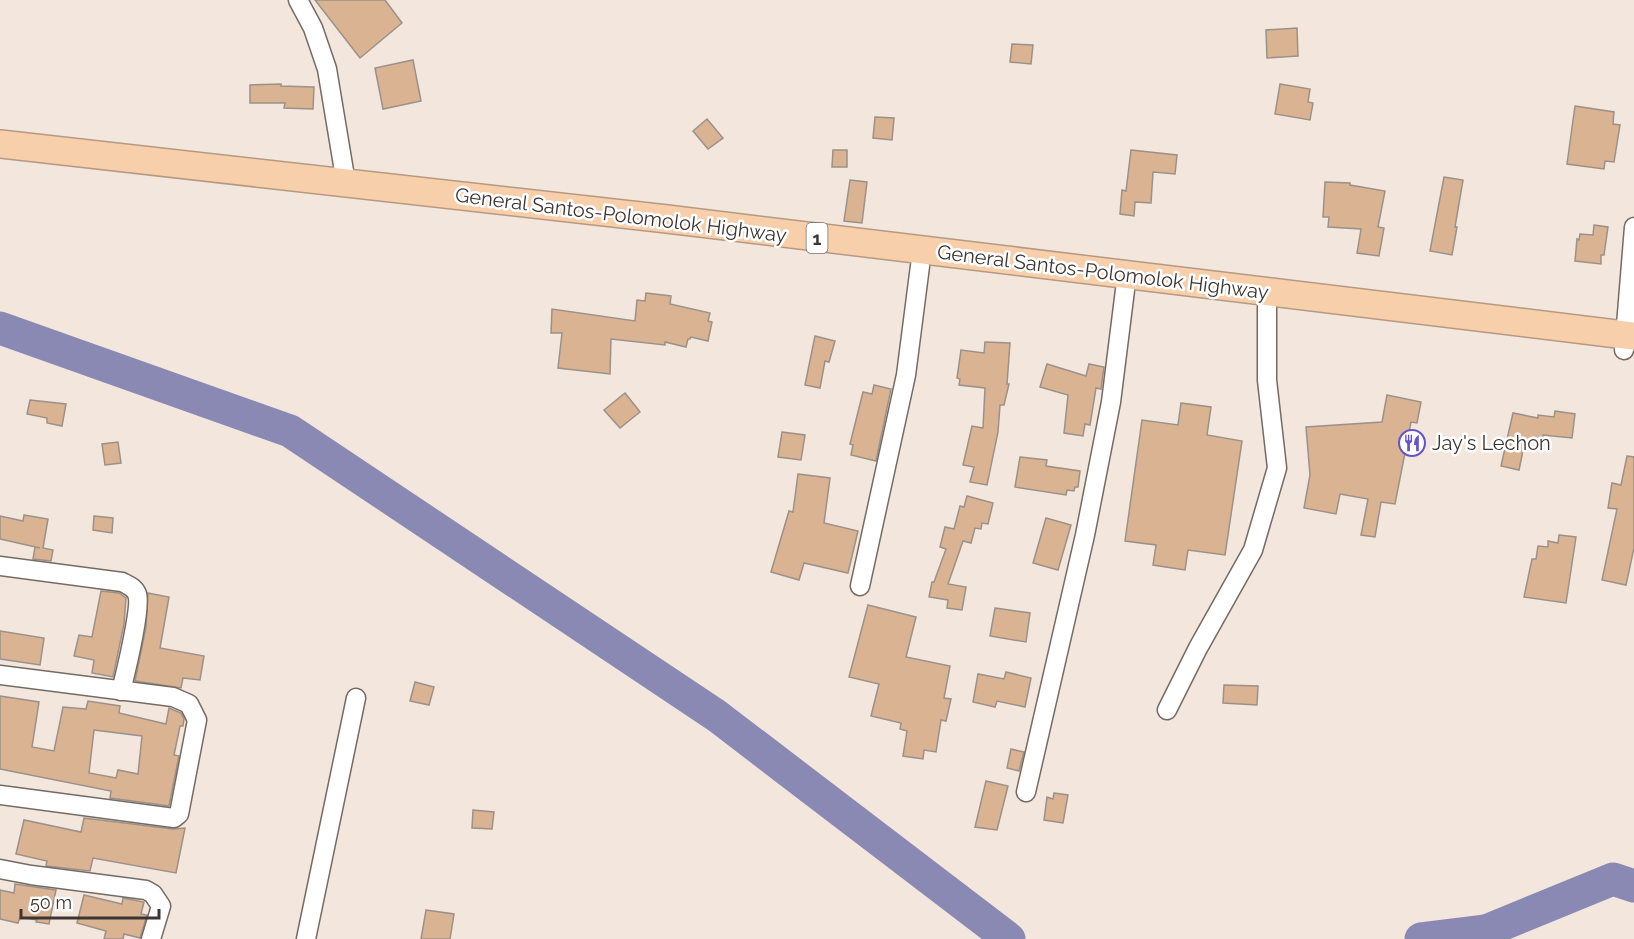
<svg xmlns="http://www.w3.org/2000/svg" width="1634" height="939" font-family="Raleway,sans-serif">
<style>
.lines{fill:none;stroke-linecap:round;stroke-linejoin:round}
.river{stroke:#8a89b4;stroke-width:33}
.building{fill:#dab392;stroke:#9c9189;stroke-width:1.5;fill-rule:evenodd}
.minor-casing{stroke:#756b62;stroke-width:21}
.highway-casing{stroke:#b69981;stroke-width:30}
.minor{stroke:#fff;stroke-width:18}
.highway{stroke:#f8cfab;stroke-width:27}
.labels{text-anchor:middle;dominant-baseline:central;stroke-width:5;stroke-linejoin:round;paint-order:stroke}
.shield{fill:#fff;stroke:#767270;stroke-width:1.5}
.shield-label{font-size:18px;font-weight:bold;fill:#3b3633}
.street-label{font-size:20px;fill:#3b3633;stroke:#fff}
.poi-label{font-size:20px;fill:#3b3633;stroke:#fff;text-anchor:start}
</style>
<rect width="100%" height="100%" fill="#f2e6dd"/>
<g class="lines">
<g class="river">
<polyline points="0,328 290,431 717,716 1009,939"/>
<polyline points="1421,939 1486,931 1613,879 1634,886"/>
</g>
</g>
<g class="building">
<polygon points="315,0 385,0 402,23 360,58"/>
<polygon points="1297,28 1298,56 1267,58 1266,30"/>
<polygon points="1012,44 1033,45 1031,64 1010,62"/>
<polygon points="413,60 421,101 383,109 375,68"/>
<polygon points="281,84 281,86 314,87 313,109 284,108 285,103 250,103 250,85"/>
<polygon points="1280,84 1310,89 1308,102 1313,103 1310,120 1275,114"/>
<polygon points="1575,106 1614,112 1613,124 1620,125 1614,162 1605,161 1604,169 1567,164"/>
<polygon points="875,117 894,118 892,140 873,138"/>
<polygon points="707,119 723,138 708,149 693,131"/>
<polygon points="833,150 847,150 847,167 832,167"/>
<polygon points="1131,150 1177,155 1175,174 1153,172 1151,203 1135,202 1134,216 1120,214 1122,190 1126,191"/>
<polygon points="1444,177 1463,180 1455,227 1457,227 1452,255 1430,251"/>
<polygon points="850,180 867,182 862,223 844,221"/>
<polygon points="1325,182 1350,183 1350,185 1385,191 1378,227 1384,228 1379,256 1357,253 1361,229 1328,227 1329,217 1323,217"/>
<polygon points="1594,225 1608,227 1604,255 1601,255 1601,264 1575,261 1577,239 1579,240 1580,234 1593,235"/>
<polygon points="646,293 671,296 670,304 710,313 708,321 712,322 708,341 691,337 690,339 688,339 686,347 665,342 665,345 611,339 610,374 558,368 562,333 551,333 552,309 635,321 637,300 645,301"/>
<polygon points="815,336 835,341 829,362 825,361 820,388 805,385"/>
<polygon points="985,342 1010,343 1007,384 1009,384 1004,405 1000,405 998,432 987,485 970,482 974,467 963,465 972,426 983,428 985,388 959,385 960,379 957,378 961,350 984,353"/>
<polygon points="1047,364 1086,376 1089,364 1104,367 1101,389 1096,388 1090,425 1085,424 1083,436 1064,433 1068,395 1040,387"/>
<polygon points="874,385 891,389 876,461 851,455 853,445 850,444 863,392 872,394"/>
<polygon points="625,393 640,412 620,428 604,410"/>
<polygon points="1387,395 1421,402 1417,423 1411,422 1395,504 1381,502 1375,537 1361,535 1368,499 1340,494 1336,514 1304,508 1310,475 1306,427 1382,422"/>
<polygon points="30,400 66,404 62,426 47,423 47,418 27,414"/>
<polygon points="1181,403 1211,407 1207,435 1242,441 1225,555 1188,550 1185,570 1153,565 1156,545 1125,541 1142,420 1178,425"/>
<polygon points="1555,411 1575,414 1572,438 1543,435 1542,443 1525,441 1519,470 1501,466 1513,413 1538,418 1538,415 1554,417"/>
<polygon points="782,432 805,435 801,460 778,457"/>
<polygon points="118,442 121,463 105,465 102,444"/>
<polygon points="1627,456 1634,457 1634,548 1626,585 1602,580 1617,509 1608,508 1612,483 1621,485"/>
<polygon points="1020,457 1047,460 1046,466 1080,471 1078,487 1075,487 1074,491 1067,490 1066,495 1015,487"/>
<polygon points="798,474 830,478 824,523 858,531 848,573 804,563 799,580 771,572 789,511 793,512"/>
<polygon points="967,496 993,503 988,524 982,523 981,529 975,528 971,543 963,541 948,584 966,587 962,610 947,608 948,600 929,597 932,582 934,582 946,549 940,547 945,527 954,529 960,506 964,507"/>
<polygon points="24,515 48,519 43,548 53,550 51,561 33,559 35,547 40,548 0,539 0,516 23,521"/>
<polygon points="94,516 113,518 112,533 93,530"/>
<polygon points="1046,518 1071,525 1058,570 1033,563"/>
<polygon points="1559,535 1576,537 1566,603 1524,597 1532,559 1536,559 1538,546 1548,547 1548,541 1558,543"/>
<polygon points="101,591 119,593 126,598 124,624 113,677 92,673 94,660 74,656 79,635 92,637"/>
<polygon points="148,593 169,597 160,648 204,656 200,680 183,678 181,688 135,681 146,627"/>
<polygon points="868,605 916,617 906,657 950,666 944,698 951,699 946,721 941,720 936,752 924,750 923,759 903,756 907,731 900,729 901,723 871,716 879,684 849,677"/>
<polygon points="995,608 1030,613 1026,642 990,636"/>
<polygon points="0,631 44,638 40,665 0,659"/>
<polygon points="1006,672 1031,678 1025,707 997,701 995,707 973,702 978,674 1004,679"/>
<polygon points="415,682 434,687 429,705 410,701"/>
<polygon points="1224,685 1258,686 1257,705 1223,703"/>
<path d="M0,696l39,6 -7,45 22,4 9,-44 23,2 2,-8 32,5 -1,7 47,11 3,-16 12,5 3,6 -1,7h-3l-6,29 5,1 -10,50 -59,-8 1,-7 -111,-22zM94,730l48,6 -4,38 -20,-4 -2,8 -27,-5z"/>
<polygon points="1011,749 1024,752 1019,771 1007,768"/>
<polygon points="986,781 1008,786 997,830 975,827"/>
<polygon points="1054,793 1068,795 1063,823 1044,820 1047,797 1053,799"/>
<polygon points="473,810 494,812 492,829 472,828"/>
<polygon points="84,818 173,829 185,828 176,873 93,858 90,871 46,866 47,861 16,854 24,820 81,832"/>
<polygon points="15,884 56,890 49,924 36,922 37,920 20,917 18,923 0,919 0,890 14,893"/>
<polygon points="84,895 122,904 123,898 144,902 141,914 147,915 140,938 124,934 123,939 104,939 106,931 77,923"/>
<polygon points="426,910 454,914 450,939 421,939"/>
</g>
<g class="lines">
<defs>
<g id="minor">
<polyline points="298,0 313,28 327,69 346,183"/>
<polyline points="1624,350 1634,227"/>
<path d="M0,566l122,16c6,3 12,5 15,12 5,12 -12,81 -16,97"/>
<polyline points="860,586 906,375 920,266"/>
<polyline points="0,675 173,697 189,704 197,720 179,814 174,818 0,795"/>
<polyline points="1167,710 1198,648 1253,550 1277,468 1267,380 1267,307"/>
<polyline points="1026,792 1085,535 1111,402 1125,290"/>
<polyline points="0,869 31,875 146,890 153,894 161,906 151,939"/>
<polyline points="306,939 356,698"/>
</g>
<polyline id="highway" points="0,144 667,219 1634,336"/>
</defs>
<use href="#minor" class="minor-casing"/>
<use href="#highway" class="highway-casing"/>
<use href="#minor" class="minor"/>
<use href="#highway" class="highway"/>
</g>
<defs>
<symbol id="restaurant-ring" viewBox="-11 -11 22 22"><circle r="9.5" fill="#fff" stroke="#6453cc" stroke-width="1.5"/><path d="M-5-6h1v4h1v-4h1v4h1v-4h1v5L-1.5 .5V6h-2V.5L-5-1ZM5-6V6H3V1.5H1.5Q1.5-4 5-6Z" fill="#6453cc"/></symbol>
</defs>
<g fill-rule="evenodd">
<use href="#restaurant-ring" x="1397" y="428" width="30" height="30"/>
</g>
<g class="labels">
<rect class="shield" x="806.5" y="223" width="21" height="30" rx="4.5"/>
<g class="shield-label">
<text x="817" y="238">1</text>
</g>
<g class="street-label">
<text transform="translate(621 215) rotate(7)">General Santos-Polomolok Highway</text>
<text transform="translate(1103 272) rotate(7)">General Santos-Polomolok Highway</text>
</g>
<g class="poi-label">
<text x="1432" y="443">Jay's Lechon</text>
</g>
</g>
<path d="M21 909v9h138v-9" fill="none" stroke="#3b3633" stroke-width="3"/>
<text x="30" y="909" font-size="18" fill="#3b3633" stroke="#ffffff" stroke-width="4.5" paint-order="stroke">50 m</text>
</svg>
